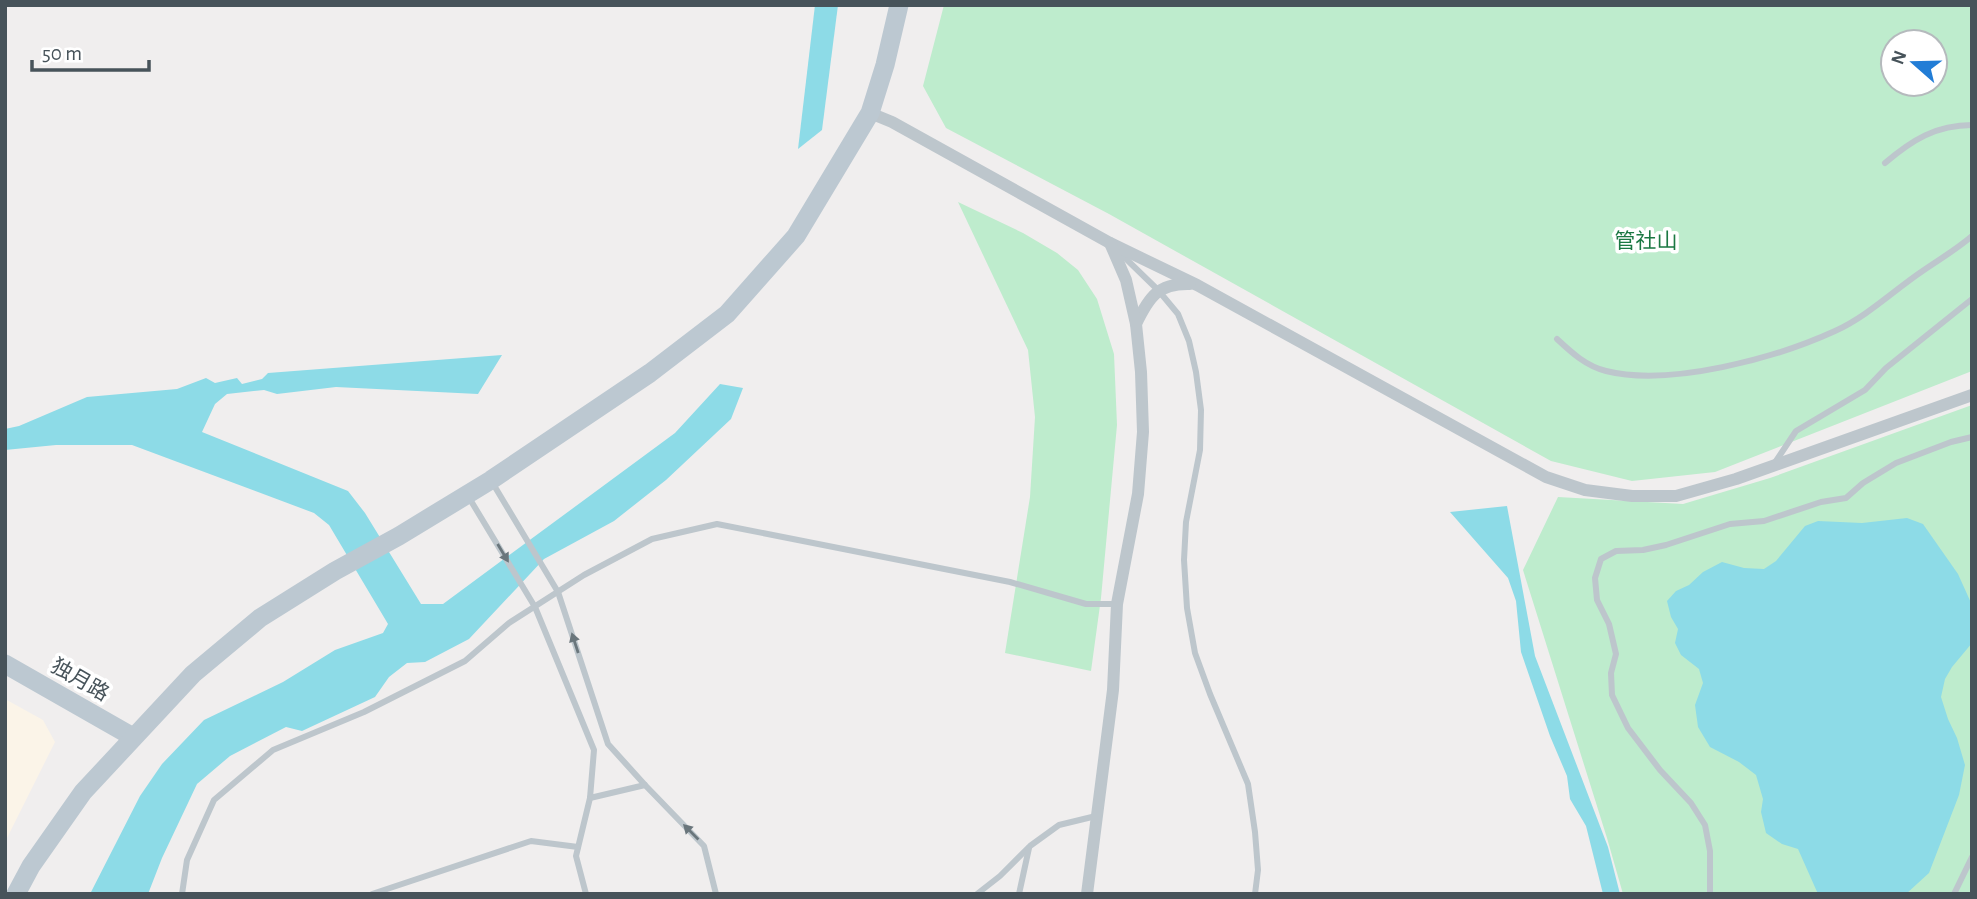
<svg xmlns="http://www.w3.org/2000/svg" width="1977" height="899" font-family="'Alegreya Sans','Noto Sans SC',sans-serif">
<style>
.commercial{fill:#fbf4e8}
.green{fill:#beeccd;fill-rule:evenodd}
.water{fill:#8ddbe7}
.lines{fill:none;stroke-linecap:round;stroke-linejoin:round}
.lane{stroke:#bdc6cc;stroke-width:6}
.street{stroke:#bdc6cc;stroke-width:12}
.secondary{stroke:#bcc8d1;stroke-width:19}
.oneway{fill:#6a767c}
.labels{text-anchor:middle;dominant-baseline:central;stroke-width:7;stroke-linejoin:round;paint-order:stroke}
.park-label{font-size:21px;fill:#1b7843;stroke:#fff}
.street-label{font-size:21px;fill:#47535a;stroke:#fff}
</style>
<rect width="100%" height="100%" fill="#f0eeee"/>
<polygon class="commercial" points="5,699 43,720 55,742 5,842"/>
<g class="green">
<path d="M944,5h1028v366l-257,101 -83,9 -81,-20 -442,-247 -163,-86 -23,-42zM1893,42h42v42h-42z"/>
<polygon points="958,202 1023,233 1057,253 1078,270 1097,299 1114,354 1117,425 1101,598 1091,671 1005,653 1030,497 1035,417 1028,350"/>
<polygon points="1972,405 1972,894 1623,894 1607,838 1523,570 1558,497 1683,504 1770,478"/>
</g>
<g class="water">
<polygon points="815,5 838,5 822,130 798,149"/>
<polygon points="502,355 478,394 336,387 277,394 264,390 227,394 215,404 202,432 348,491 365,513 421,604 443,604 675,433 720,384 743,388 731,419 666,480 614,521 544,559 469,639 425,662 407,663 389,677 375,697 302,731 286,727 230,756 197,784 162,858 148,894 90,894 140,796 162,764 204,720 283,682 335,650 383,633 388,624 329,525 314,513 132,445 56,445 5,450 5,429 19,426 87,397 177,389 206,378 215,383 237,378 242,384 262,379 268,373"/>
<polygon points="1507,506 1535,656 1608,847 1620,894 1603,894 1586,826 1570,799 1567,776 1550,736 1521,652 1516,601 1508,578 1450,512"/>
<polygon points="1907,518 1923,524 1958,574 1972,605 1972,643 1952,667 1945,679 1941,697 1948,719 1957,738 1965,765 1959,795 1929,873 1906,894 1818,894 1798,849 1782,844 1766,833 1761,812 1763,799 1756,775 1739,762 1710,747 1698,727 1695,705 1703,683 1699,669 1681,655 1675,643 1678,629 1671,617 1667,601 1676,591 1689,585 1703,572 1722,562 1744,568 1764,569 1776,561 1805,526 1818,521 1862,523"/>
</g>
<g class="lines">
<g class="lane">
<path d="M1885,163c27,-23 51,-38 87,-38"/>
<polyline points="1119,252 1158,290 1178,314 1189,341 1196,372 1201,410 1200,450 1186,522 1184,560 1187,608 1195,653 1210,694 1248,784 1255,832 1258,870 1255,894"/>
<path d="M1557,339c15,14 29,27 49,32 64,16 170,-13 229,-40 33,-15 59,-41 89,-61 16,-11 33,-21 48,-34"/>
<polyline points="1774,464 1796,431 1865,390 1886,368 1972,299"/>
<polyline points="492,482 558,592 608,744 645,785 704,846 716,894"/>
<polyline points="468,496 535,607 594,750 590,798 576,856 586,894"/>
<polyline points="590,798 645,785"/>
<polyline points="182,894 187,860 214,800 273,750 364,712 465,661 509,623 584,575 652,539 717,524 1010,582 1086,604 1117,604"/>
<polyline points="372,894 531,841 578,847"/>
<polyline points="977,894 1000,876 1030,846 1059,825 1096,816"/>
<polyline points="1019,894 1029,848"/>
<polyline points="1710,894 1710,851 1705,825 1691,803 1660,770 1628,728 1612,695 1611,673 1616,654 1609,624 1597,600 1595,578 1601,559 1616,551 1643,550 1666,545 1730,524 1764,521 1821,502 1846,498 1863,483 1896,463 1951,442 1972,437"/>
<polyline points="1954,894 1972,857"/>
</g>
<g class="street">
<polyline points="870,113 892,122 1110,243 1197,285 1546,477 1585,490 1632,496 1676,496 1736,479 1972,395"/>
<path d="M1136,324c13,-27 22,-41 54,-40"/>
<polyline points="1087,894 1113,690 1117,604 1138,494 1143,432 1141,372 1136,324 1126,280 1110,243"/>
</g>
<g class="secondary">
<polyline points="5,664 133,737"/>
<polyline points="16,894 31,866 83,792 193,674 260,618 335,571 399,536 491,480 650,373 727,314 796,236 870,113 885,65 899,5"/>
</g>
</g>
<defs><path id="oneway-solid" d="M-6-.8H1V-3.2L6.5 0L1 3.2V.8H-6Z" transform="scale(1.75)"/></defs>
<g class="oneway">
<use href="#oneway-solid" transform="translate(503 553) rotate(59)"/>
<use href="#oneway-solid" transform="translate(575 643) rotate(-108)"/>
<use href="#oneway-solid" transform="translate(691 832) rotate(-135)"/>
</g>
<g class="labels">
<g class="park-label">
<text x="1646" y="241">管社山</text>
</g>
<g class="street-label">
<text transform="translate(80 680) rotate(30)">独月路</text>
</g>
</g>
<rect width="1977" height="899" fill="none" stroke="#47535a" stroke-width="14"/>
<g transform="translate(1914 63) rotate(290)"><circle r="33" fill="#ffffff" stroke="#b5babd" stroke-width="2"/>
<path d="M0-5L12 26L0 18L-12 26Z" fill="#227dd6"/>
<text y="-10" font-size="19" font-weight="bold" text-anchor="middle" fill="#47535a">N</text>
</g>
<path d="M32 60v10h117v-10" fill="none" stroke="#47535a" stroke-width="3.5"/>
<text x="42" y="60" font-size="21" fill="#47535a" stroke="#ffffff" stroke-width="5" paint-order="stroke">50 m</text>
</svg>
